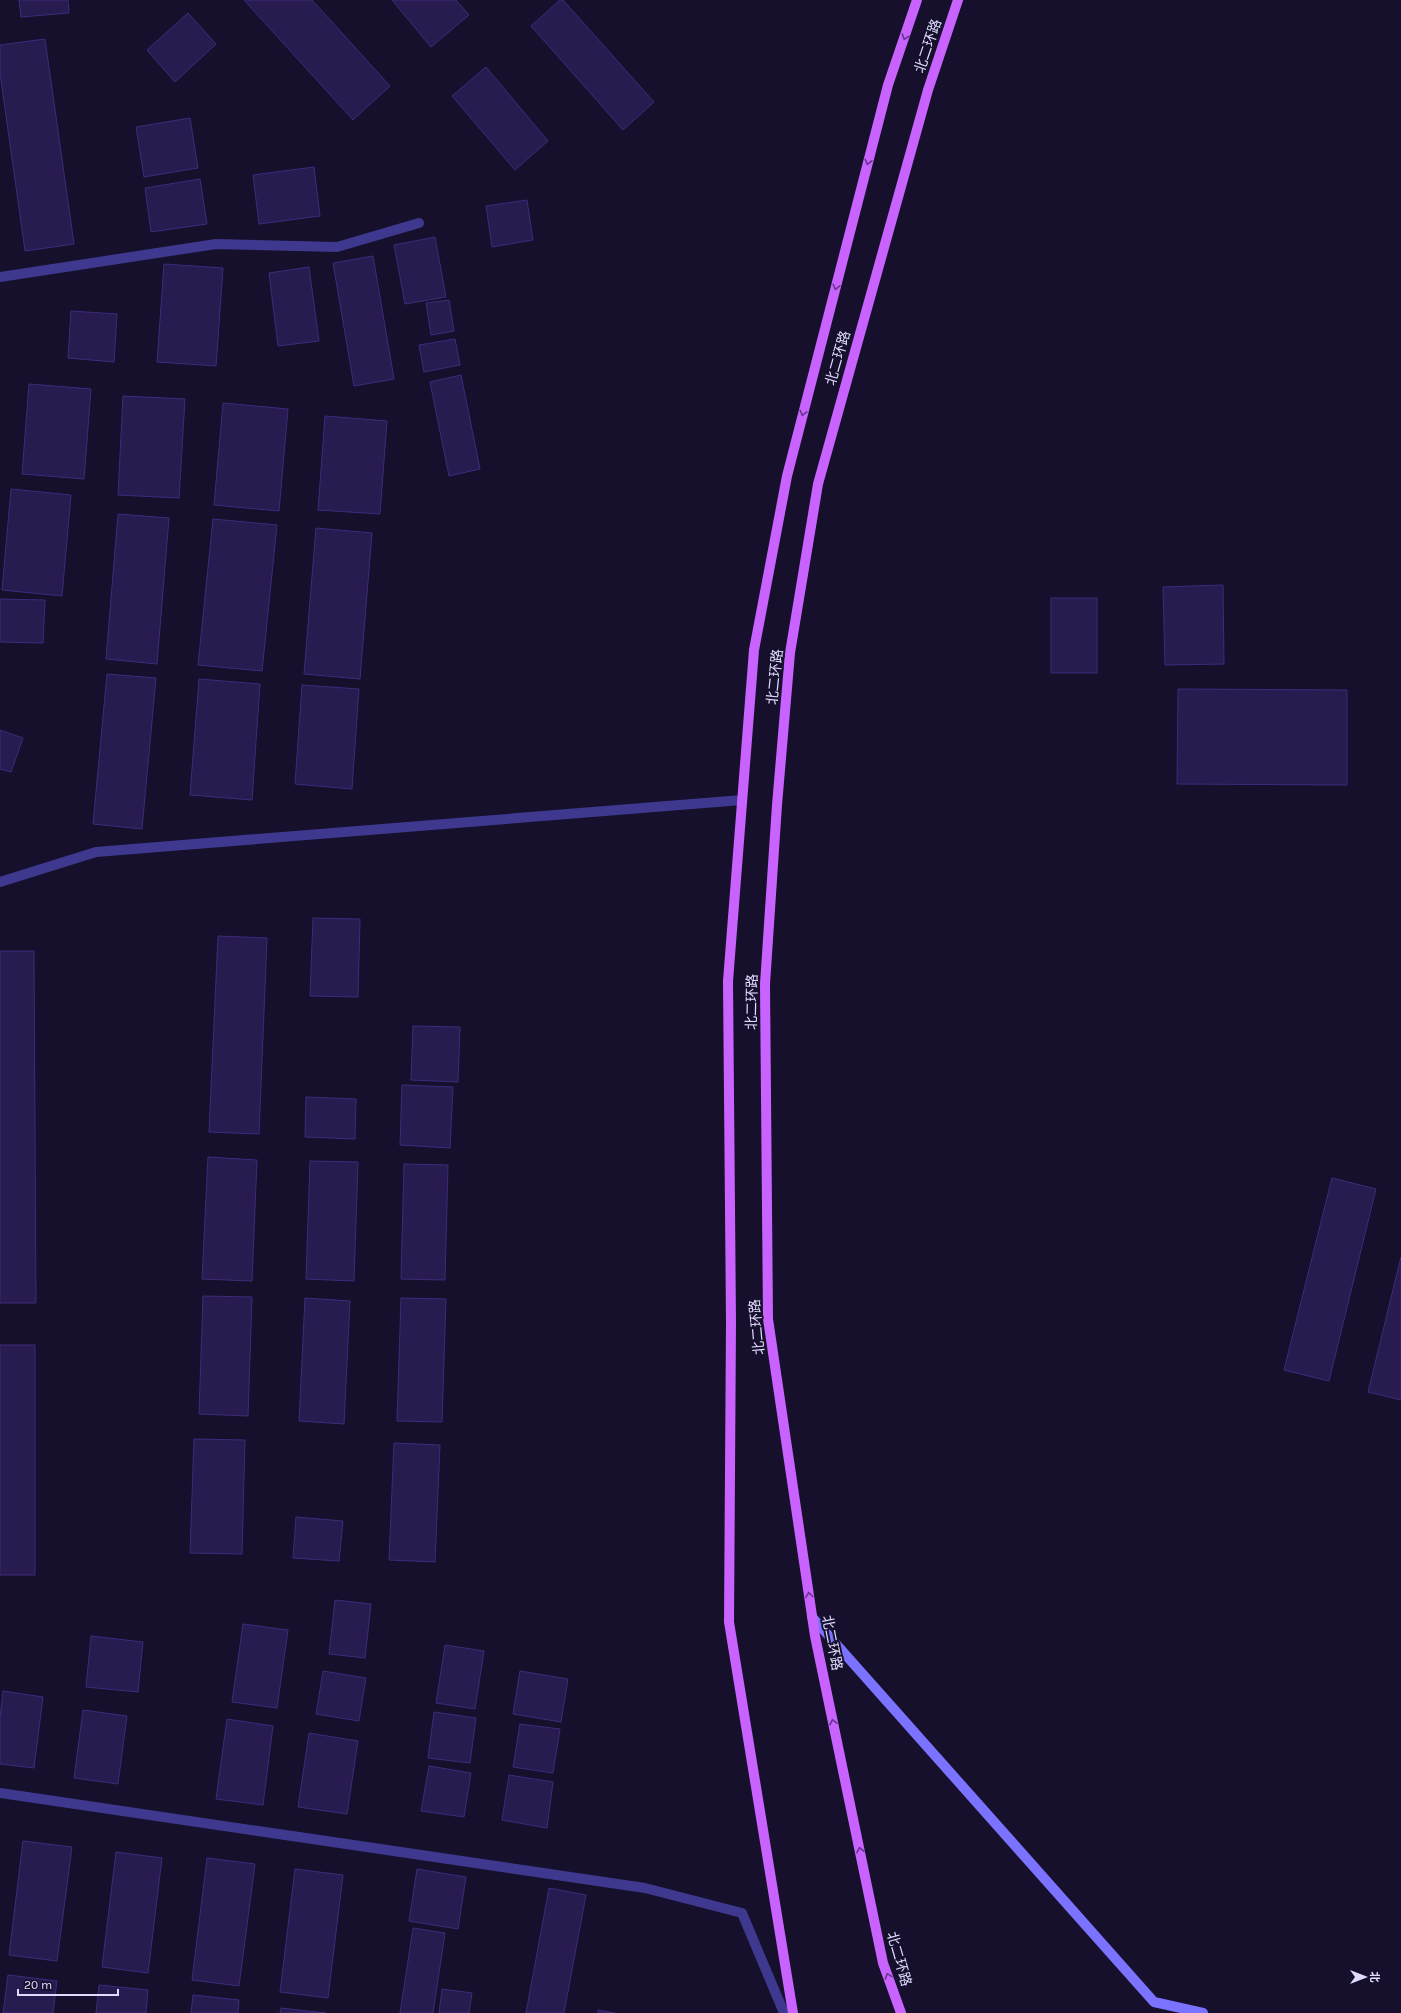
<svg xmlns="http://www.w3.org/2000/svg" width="1401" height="2013" font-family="Karla,'Noto Sans SC',sans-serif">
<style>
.building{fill:#271b4f;stroke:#3e2b7c}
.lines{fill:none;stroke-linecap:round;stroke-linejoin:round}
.street{stroke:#3e388e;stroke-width:10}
.secondary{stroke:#7b73ff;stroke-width:10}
.primary{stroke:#c963ff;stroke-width:10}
.oneway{stroke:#67358c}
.labels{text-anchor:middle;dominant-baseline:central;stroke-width:4;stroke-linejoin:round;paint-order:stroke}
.street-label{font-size:14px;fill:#e1dcff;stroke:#16102d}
</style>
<rect width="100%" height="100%" fill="#16102d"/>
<g class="building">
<polygon points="19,0 68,0 69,13 21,17"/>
<polygon points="244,0 312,0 390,86 353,120"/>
<polygon points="392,0 456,0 469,15 431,47"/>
<polygon points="560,0 563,0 654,102 623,130 531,26"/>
<polygon points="188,13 216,44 175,82 147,50"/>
<polygon points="45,39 74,244 25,251 0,73 0,45"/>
<polygon points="486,67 548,141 515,170 452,96"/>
<polygon points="190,118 198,168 144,177 136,127"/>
<polygon points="314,167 320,216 259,224 253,175"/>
<polygon points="200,179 207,224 151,232 145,188"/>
<polygon points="527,200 533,240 492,247 486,206"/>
<polygon points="435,237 446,297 405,304 394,245"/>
<polygon points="373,256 394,379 354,386 333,263"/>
<polygon points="164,264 223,268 216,366 157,362"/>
<polygon points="309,267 319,341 278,346 269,273"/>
<polygon points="449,300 454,331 431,335 426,303"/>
<polygon points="71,311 117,314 114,362 68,358"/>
<polygon points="455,339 460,365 424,372 419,345"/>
<polygon points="461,375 480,469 449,476 430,382"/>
<polygon points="29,384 91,389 84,479 22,474"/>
<polygon points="123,396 185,399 179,498 118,495"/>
<polygon points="223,403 288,409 279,511 214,505"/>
<polygon points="325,416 387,421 380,514 318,510"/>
<polygon points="11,489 71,495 62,596 2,590"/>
<polygon points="118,514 169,518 157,664 106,659"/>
<polygon points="213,519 277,525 262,671 198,665"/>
<polygon points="316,528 372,533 360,679 304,674"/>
<polygon points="1223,585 1224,664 1165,665 1163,587"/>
<rect x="1051" y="598" width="46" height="75"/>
<polygon points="0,599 45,600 43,643 0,642"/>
<polygon points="107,674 156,678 142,829 93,824"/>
<polygon points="199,679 260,684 252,800 190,795"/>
<polygon points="302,685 359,689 352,789 295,784"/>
<polygon points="1178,689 1347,690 1347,785 1177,784"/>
<polygon points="0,730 23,738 11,772 0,769"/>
<polygon points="313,918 360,919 358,997 310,996"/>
<polygon points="218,936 267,938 259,1134 209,1132"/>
<polygon points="0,951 34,951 36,1303 0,1303"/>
<polygon points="413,1026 460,1027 458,1082 411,1080"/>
<polygon points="402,1085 453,1087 450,1148 400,1145"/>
<polygon points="306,1097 356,1099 355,1139 305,1137"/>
<polygon points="208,1157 257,1160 252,1281 202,1279"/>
<polygon points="310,1161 358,1162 354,1281 306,1279"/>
<polygon points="404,1164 448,1165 445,1280 401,1279"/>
<polygon points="1332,1178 1376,1189 1329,1381 1284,1370"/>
<polygon points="1401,1257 1401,1400 1368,1392"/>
<polygon points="203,1296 252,1297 248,1416 199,1414"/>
<polygon points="305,1298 350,1301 344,1424 299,1421"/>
<polygon points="401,1298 446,1299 442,1422 397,1421"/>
<rect x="0" y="1345" width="35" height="230"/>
<polygon points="194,1439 245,1440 242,1554 190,1553"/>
<polygon points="394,1443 440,1445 435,1562 389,1560"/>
<polygon points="296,1517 343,1521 339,1561 293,1558"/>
<polygon points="335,1600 371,1604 365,1658 329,1654"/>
<polygon points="243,1624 288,1630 277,1708 232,1702"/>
<polygon points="91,1636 143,1642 138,1692 86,1687"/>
<polygon points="445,1645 484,1651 475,1709 436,1703"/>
<polygon points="323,1671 366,1678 359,1721 316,1714"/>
<polygon points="520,1671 568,1679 561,1722 513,1714"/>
<polygon points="3,1691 43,1697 34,1768 0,1764 0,1718"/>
<polygon points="83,1710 127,1716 118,1784 74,1778"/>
<polygon points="434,1712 476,1718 470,1763 428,1758"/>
<polygon points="227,1719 273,1726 263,1805 216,1799"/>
<polygon points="520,1724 560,1729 553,1773 513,1767"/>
<polygon points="309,1733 358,1741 347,1814 298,1807"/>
<polygon points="429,1766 471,1773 464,1817 421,1811"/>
<polygon points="509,1775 553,1782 547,1828 502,1820"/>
<polygon points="23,1841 72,1847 57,1961 9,1955"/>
<polygon points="116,1852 162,1858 148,1973 102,1967"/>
<polygon points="207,1858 255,1864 239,1986 192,1980"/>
<polygon points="295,1869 343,1875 328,1998 280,1992"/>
<polygon points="417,1869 466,1877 458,1929 409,1921"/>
<polygon points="549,1888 586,1895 564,2013 526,2013"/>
<polygon points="413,1928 445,1933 433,2013 400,2013"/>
<polygon points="8,1975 57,1981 53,2013 3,2013"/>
<polygon points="99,1985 148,1990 146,2013 96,2013"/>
<polygon points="442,1989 472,1993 469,2013 439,2013"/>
<polygon points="193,1995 239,2000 238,2013 191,2013"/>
<polygon points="281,2008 326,2013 280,2013"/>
<polygon points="598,2010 615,2013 598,2013"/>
</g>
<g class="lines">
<g class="street">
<polyline points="0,277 216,244 337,247 419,223"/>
<polyline points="0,882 96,852 742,800"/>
<polyline points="0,1793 645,1888 742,1913 784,2013"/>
</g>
<polyline class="secondary" points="812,1617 1154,2002 1203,2013"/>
<g class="primary">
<polyline points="793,2013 729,1622 731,1322 728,981 754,650 787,476 888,85 917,0"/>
<polyline points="901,2013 883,1963 815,1636 768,1319 765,984 777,805 790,653 818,484 928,90 958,0"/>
</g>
</g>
<defs><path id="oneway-chevron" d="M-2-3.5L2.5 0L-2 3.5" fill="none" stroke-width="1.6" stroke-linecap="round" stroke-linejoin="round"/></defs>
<g class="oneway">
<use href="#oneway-chevron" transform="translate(905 37) rotate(109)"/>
<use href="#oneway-chevron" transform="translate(868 162) rotate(104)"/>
<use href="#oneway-chevron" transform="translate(836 287) rotate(104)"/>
<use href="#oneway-chevron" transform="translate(803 413) rotate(104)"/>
<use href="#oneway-chevron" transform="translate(809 1595) rotate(-98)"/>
<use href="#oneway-chevron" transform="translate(833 1722) rotate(-102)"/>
<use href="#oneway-chevron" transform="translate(860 1850) rotate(-102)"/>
<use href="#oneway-chevron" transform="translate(888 1976) rotate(-110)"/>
</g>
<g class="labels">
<g class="street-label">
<text transform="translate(928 46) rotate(-71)">北二环路</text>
<text transform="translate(838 358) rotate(-74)">北二环路</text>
<text transform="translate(775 677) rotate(-84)">北二环路</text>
<text transform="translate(752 1002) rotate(-89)">北二环路</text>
<text transform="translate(757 1327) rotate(-95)">北二环路</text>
<text transform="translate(832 1643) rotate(79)">北二环路</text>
<text transform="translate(899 1959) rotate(74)">北二环路</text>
</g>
</g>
<g transform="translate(1365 1977) rotate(90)" stroke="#16102d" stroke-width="3" paint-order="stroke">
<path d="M0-3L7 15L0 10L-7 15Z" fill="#e1dcff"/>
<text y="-6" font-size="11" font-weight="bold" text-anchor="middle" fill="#e1dcff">北</text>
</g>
<path d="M18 1989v6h100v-6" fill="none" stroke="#e1dcff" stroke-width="2"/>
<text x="24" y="1989" font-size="12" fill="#e1dcff" stroke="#16102d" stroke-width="3" paint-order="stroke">20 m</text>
</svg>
